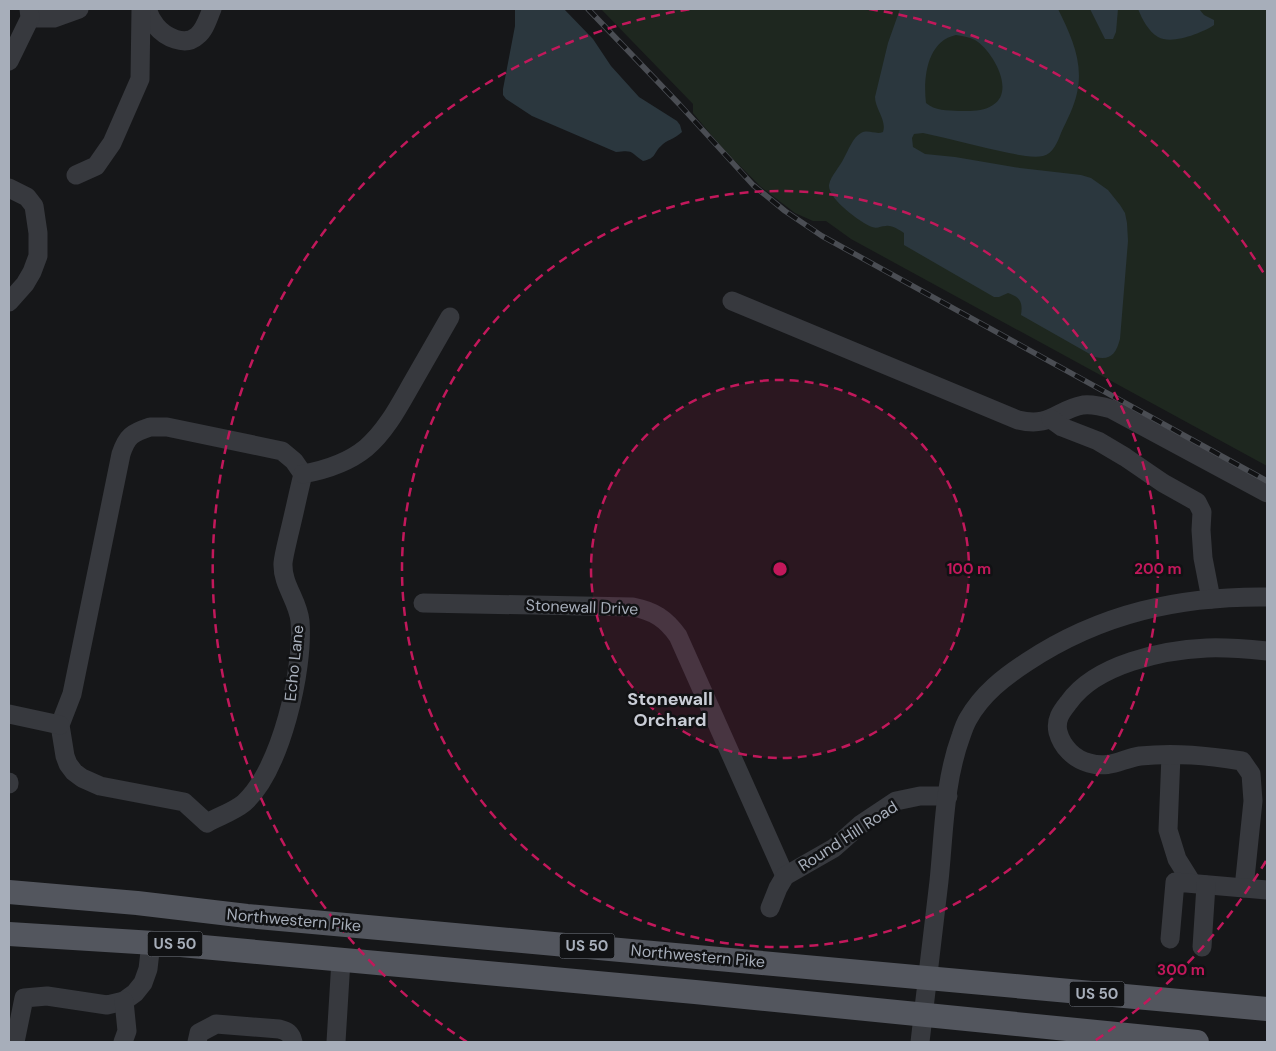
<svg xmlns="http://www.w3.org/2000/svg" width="1276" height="1051" font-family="'DM Sans',sans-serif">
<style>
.green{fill:#1e271f}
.water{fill:#2b373e;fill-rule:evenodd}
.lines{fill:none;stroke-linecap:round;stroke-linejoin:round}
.minor{stroke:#37393e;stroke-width:19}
.major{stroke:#53565e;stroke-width:24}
.rail-casing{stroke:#4a4d53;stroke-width:5.5}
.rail{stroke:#111214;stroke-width:4;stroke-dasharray:11;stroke-linecap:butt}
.ring{fill:none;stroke:#c2185b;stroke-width:2.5;stroke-dasharray:9 6}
.labels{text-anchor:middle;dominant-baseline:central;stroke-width:5;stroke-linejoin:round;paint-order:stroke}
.shield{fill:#111214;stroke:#7a7f88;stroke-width:1}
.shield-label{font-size:15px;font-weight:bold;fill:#a7aeba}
.street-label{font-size:16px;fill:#a7aeba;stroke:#111214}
.neighbourhood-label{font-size:18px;font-weight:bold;fill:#c9cdd6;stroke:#111214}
.centre{fill:#c2185b;stroke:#111214;stroke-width:2.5}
.ring-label{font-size:15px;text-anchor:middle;font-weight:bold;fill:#c2185b;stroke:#111214;stroke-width:5;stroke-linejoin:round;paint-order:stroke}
</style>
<rect width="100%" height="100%" fill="#161719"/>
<polygon class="green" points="601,9 1267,9 1267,466 851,239 826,221 813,221 795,213 761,187 727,153 707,130 693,113 693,104"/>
<g class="water">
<path d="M515,9h49l29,30 18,27 28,31 38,24 3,4 2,7c-7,7 -16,8 -21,14 -8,7 -4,12 -18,15 -14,-9 -8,-11 -27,-9l-84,-36 -26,-17 -3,-4v-6l12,-63z"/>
<path d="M900,9h158c13,26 26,54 19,84 -3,14 -10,27 -16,40 -3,8 -8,21 -18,23 -10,2 -24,-1 -34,-3 -29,-6 -58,-14 -86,-20l-9,1 -2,4 1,9 12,7 30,3 65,11 61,7 10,3 17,12 12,15 5,8 2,10 1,18 -8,98c-4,15 -10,22 -25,18l-74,-42c2,-13 -1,-18 -13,-22l-9,4h-5l-90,-52v-12c-5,-3 -12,-8 -18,-7 -6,0 -8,3 -14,1 -12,-5 -44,-28 -43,-42 2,-10 11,-18 15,-27 4,-7 9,-21 17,-25 7,-4 15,2 22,-1 4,-12 -8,-23 -8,-35l13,-54zM956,35c6,1 13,2 19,5 17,10 41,51 18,65 -10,7 -23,6 -34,6 -12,-1 -24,0 -33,-8 -3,-25 1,-62 30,-68z"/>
<polygon points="1090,9 1118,9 1116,32 1113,39 1105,39"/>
<path d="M1138,9h61l5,6 10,5v5c-12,8 -42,20 -56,12 -9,-5 -16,-18 -20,-28z"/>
</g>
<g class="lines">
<g class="minor">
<path d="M147,9c2,6 5,12 9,17 9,11 29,21 41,10 8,-6 11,-18 15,-27"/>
<polyline points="30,18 54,18 79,9"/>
<polyline points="9,61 30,18 29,9"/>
<polyline points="76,175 96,166 112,143 140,79 141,9"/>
<polyline points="9,188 27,197 34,206 38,233 38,256 32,272 25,284 9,302"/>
<path d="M732,301l286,119c33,8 38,-10 65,-15 10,-1 18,1 28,4l156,84"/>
<polyline points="1051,419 1062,427 1098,441 1125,457 1163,483 1197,502 1202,512 1201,530 1203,558 1211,599"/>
<path d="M150,427h17l115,24 12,10 9,13c-5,20 -9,40 -14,60 -2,9 -5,20 -6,29 -1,22 15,37 17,58 4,48 -19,149 -56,182 -11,9 -25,13 -37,20l-23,-21 -84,-16 -18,-8 -8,-6 -6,-8 -3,-8 -5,-31 12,-31 49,-240c6,-18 11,-21 29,-27z"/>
<path d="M303,474c22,-4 46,-12 63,-26 20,-17 33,-42 45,-63 13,-23 26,-45 39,-68"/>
<path d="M423,603l210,4c21,4 33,12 45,29l107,240"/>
<polyline points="9,714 60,725"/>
<polyline points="1171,755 1168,830 1177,859 1192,883"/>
<polyline points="9,782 9,784"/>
<path d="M1244,888l9,-87 -2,-27 -9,-13c-33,-5 -67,-9 -102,-5 -19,3 -30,13 -51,7 -15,-4 -27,-16 -31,-31 -3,-13 4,-21 11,-30 27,-38 94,-52 138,-54 20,-1 40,1 60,3"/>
<polyline points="770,908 778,888 785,876 834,848 860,825 896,801 920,796 948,796"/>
<polyline points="1170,939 1175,882 1267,890"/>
<polyline points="1202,947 1206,885"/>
<polyline points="15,1042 24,998 47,996 107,1005 124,1001 135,993 143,983 148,969 151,943"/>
<polyline points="123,1042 127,1031 124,1001"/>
<path d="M197,1042l2,-9 17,-9 63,5c8,2 12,4 14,13"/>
<polyline points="336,1042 341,960"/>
<path d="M920,1042c6,-54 13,-107 19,-161 5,-48 5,-99 22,-145 2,-6 4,-12 7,-17 14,-25 36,-42 59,-57 74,-49 153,-66 240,-65"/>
</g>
<g class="major">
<polyline points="9,892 137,903 247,916 1267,1009"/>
<polyline points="9,934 170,944 695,992 1197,1042"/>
</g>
<defs>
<polyline id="rail" points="588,9 679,104 753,185 785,211 822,236 1267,481"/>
</defs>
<use href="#rail" class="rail-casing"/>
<use href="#rail" class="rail"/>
</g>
<circle cx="780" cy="569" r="189" fill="#c2185b" fill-opacity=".12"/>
<g class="ring">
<circle cx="780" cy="569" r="189"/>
<circle cx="780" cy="569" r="378"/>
<path d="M1266 861A567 567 0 0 1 1093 1042M467 1042A567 567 0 0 1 691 9M869 9A567 567 0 0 1 1266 277"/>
</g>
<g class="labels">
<g class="shield">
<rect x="147.5" y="931.5" width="55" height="25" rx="4"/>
<rect x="559.5" y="933.5" width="55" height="25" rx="4"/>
<rect x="1069.5" y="981.5" width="55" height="25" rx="4"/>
</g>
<g class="shield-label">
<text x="175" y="944">US 50</text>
<text x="587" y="946">US 50</text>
<text x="1097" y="994">US 50</text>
</g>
<g class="street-label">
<text transform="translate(582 607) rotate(2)">Stonewall Drive</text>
<text transform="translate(294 663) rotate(-84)">Echo Lane</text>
<text transform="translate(848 836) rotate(-33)">Round Hill Road</text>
<text transform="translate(294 920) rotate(5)">Northwestern Pike</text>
<text transform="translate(698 956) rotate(5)">Northwestern Pike</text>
</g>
<g class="neighbourhood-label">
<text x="670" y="699">Stonewall<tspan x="670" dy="21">Orchard</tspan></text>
</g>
</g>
<circle cx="780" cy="569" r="8" class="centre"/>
<g class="ring-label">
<text x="969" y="574">100 m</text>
<text x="1158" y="574">200 m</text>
<text x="1181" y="975">300 m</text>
</g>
<rect width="1276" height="1051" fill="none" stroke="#a7aeba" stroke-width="20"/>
</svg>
